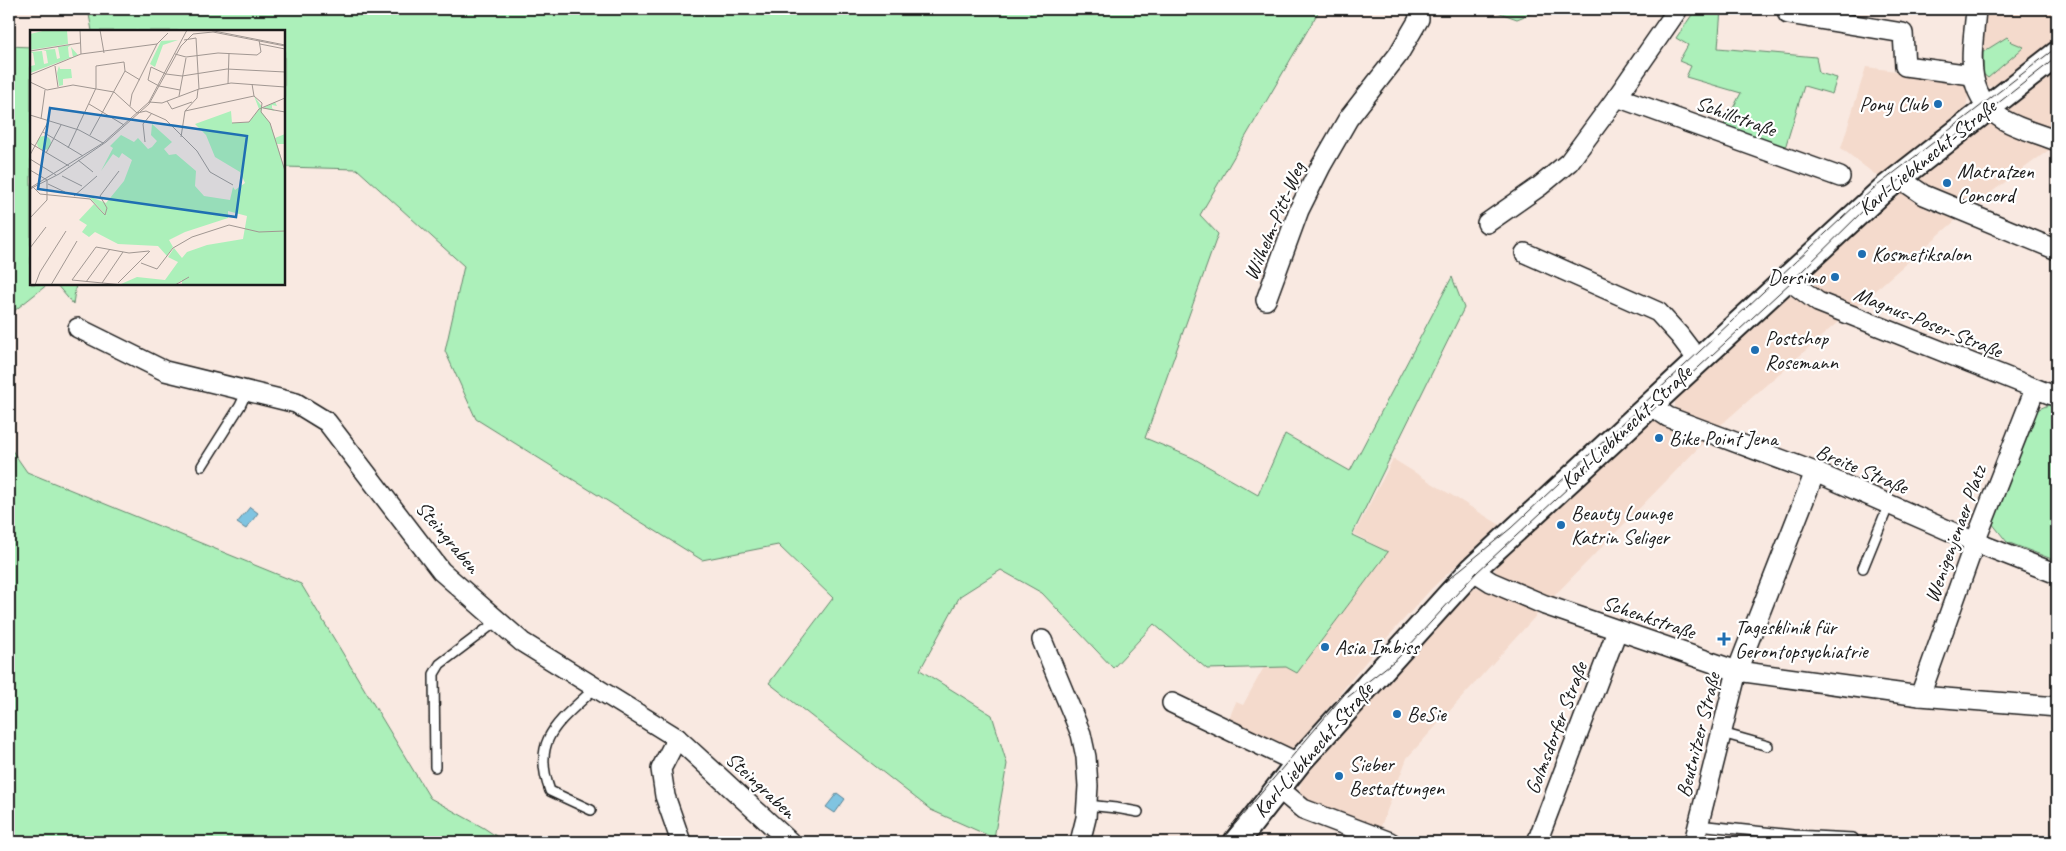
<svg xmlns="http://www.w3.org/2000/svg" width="2066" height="851" font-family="Caveat,sans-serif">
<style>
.built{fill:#f4dacc}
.green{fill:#acf0ba;stroke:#64866b}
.water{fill:#80c4e1;stroke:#588192}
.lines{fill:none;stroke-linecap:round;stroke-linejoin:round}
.service-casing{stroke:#1c1c1c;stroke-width:12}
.minor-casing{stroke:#1c1c1c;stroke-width:22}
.tertiary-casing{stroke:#1c1c1c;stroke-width:28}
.service{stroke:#fff;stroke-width:9}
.minor{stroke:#fff;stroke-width:19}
.tertiary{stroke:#fff;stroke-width:24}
.tram{stroke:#1c1c1c;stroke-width:1}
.poi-dot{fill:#1f6fb2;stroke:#fff;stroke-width:2}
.labels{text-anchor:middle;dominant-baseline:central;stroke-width:4.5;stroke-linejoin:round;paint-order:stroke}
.poi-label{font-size:21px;fill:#1c1c1c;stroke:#fff;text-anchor:start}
.street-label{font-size:21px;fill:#1c1c1c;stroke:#fff}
.inset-road{fill:none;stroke:#a19792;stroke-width:1}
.view{fill:#1f6fb2;fill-opacity:0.15;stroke:#1f6fb2;stroke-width:2.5}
.inset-edge{fill:none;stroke:#1c1c1c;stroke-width:2.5}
</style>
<rect width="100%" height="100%" fill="#f9e9e1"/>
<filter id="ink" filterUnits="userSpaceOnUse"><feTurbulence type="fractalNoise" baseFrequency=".02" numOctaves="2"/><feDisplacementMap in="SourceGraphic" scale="10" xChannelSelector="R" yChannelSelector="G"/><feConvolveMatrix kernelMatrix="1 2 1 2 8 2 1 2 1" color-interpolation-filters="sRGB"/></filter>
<g filter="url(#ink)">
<g class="built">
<polygon points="1981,9 2057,9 2057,40 2001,84 1993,87 1985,86 1980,81"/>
<polygon points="1866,67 1956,79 1966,84 1969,92 1966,107 1961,115 1882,180 1841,148"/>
<polygon points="2057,67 2057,136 2009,114 2008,111 2009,106"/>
<polygon points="1992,121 2057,144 1970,208 1920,183 1921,173 1987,122"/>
<polygon points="1898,193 1907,193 1925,200 1923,207 1956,220 1856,307 1823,294 1810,287 1810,276 1814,267"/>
<polygon points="1790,296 1811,304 1810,309 1839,321 1715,430 1675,410 1675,397 1781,299"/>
<polygon points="1650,421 1656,421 1705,441 1551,599 1497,576 1495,571 1496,562"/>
<polygon points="1393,459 1500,525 1432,588 1368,659 1290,755 1227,724 1230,716 1236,702 1243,705 1264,667 1286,667 1297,673 1388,552 1354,534"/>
<polygon points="1478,588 1541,610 1407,758 1378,834 1305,805 1299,796 1301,781 1399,665 1466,591"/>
</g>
<g class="green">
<polygon points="88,9 1320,9 1200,215 1218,234 1145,438 1193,458 1258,495 1285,434 1350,471 1452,277 1464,308 1352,535 1388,552 1297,673 1286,667 1207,669 1154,624 1113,668 1042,593 1001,570 960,596 920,670 992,715 1007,764 994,838 931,810 769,683 833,598 778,545 702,560 476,419 445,351 464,266 357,169 284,167 284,31 92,31"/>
<polygon points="1489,9 1542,9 1517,19"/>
<polygon points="1696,9 1721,9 1718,48 1816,57 1819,73 1837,78 1832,94 1804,86 1785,148 1724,125 1741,93 1686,77 1691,66 1679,61 1688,45 1676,38"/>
<polygon points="2007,37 2012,42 2024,47 1988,78 1983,74 1983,52"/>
<polygon points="9,46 31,47 31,284 48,284 9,315"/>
<polygon points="56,284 76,284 73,304"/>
<polygon points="2053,403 2057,405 2057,561 2007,542 1992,523 2032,412"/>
<polygon points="9,446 27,472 301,584 430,798 484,828 505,842 9,842"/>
</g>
<g class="water">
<polygon points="250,507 258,513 246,529 237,523"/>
<polygon points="837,793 845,799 835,813 826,807"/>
</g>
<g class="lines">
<defs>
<g id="service">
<polyline points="202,466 240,406 247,391"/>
<polyline points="1863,568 1889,504"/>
<polyline points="1722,733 1768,746"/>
<polyline points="435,767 434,674 440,664 497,621"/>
<polyline points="1087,805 1116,808 1138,812"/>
<path d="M591,810l-41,-19c-20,-54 11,-70 46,-104"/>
<polyline points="1698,825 1793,835 1853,838"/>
</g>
<g id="minor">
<path d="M1976,9c-3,42 -15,85 28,111 15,9 36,14 53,21"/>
<polyline points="1788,14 1903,33 1905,66 1972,75"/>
<polyline points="1617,97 1840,177"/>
<polyline points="1899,178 1924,195 2057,250"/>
<polyline points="1487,223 1540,186 1569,162 1617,97 1678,9"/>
<polyline points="1525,253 1658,312 1679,335 1698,360"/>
<polyline points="1787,279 1818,302 2057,397"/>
<polyline points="1266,300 1299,210 1321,166 1348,119 1398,55 1419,19 1418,9"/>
<polyline points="78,328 165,371 296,403 327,422 441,571 522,642 677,738 790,842"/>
<polyline points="1650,405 1668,417 1815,472 1975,542 2057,574"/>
<polyline points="1472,570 1491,582 1545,605 1737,671 1920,696 2057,707"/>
<polyline points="1042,640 1081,734 1086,757 1088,786 1086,818 1080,842"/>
<polyline points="1920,696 1975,542 2035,389"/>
<polyline points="1172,703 1298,763"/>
<polyline points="677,738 661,769 665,796 681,842"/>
<polyline points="1278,788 1303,809 1390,842"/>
<polyline points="1537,842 1617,631"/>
<polyline points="1694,842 1737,671 1815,472"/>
</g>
<polyline id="tertiary" points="1236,842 1298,763 1472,570 1882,191 2057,54"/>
</defs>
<use href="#service" class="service-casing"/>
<use href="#minor" class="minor-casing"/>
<use href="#tertiary" class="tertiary-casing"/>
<use href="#service" class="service"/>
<use href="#minor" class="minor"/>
<use href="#tertiary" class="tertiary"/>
<g class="tram">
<polyline points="1348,697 1398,658 1476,573 1791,282 1873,201 2057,57"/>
<polyline points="1220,842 1370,664 1440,586 1511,528 1873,189 2057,47"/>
</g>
</g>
</g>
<g class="poi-dot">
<circle cx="1938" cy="104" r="5"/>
<circle cx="1947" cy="183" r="5"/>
<circle cx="1862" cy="254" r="5"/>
<circle cx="1835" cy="277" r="5"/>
<circle cx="1755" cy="350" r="5"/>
<circle cx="1659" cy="438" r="5"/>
<circle cx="1561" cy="525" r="5"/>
<path d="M1721.5 631.5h5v5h5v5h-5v5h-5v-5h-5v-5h5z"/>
<circle cx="1325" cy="647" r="5"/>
<circle cx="1397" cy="714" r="5"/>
<circle cx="1339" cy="776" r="5"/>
</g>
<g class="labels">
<g class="poi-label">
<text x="1928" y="104" text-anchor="end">Pony Club</text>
<text x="1957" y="171">Matratzen<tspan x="1957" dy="24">Concord</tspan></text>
<text x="1872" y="254">Kosmetiksalon</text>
<text x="1825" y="277" text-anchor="end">Dersimo</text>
<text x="1765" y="338">Postshop<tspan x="1765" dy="24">Rosemann</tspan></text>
<text x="1669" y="438">Bike Point Jena</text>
<text x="1571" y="513">Beauty Lounge<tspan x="1571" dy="24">Katrin Seliger</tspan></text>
<text x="1735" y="627">Tagesklinik für<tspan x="1735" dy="24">Gerontopsychiatrie</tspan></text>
<text x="1335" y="647">Asia Imbiss</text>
<text x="1407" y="714">BeSie</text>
<text x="1349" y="764">Sieber<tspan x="1349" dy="24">Bestattungen</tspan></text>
</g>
<g class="street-label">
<text transform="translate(1736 116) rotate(20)">Schillstraße</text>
<text transform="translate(1927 157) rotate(-39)">Karl-Liebknecht-Straße</text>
<text transform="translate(1274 221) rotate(-67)">Wilhelm-Pitt-Weg</text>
<text transform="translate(1928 322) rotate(22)">Magnus-Poser-Straße</text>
<text transform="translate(1626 427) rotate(-43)">Karl-Liebknecht-Straße</text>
<text transform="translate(1862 469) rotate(23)">Breite Straße</text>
<text transform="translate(1955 534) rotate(-70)">Wenigenjenaer Platz</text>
<text transform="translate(448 537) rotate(50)">Steingraben</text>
<text transform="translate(1649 617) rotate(19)">Schenkstraße</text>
<text transform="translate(1556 728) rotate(-69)">Golmsdorfer Straße</text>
<text transform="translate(1698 735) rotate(-76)">Beutnitzer Straße</text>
<text transform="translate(1313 750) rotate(-49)">Karl-Liebknecht-Straße</text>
<text transform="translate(761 785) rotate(43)">Steingraben</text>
</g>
</g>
<g transform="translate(30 30)">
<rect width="255" height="255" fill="#f9e9e1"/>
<path d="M17,0h20l1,14 -38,6v-16zM148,10l-15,5 -8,22 -5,-3 11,-23zM41,15l-3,2 1,10h4l-2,-10 7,8 -48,18v-16l1,9 4,-1 -2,-12 -3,-1 12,-1 2,13 4,-1 -2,-12 -3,-1 12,-1 2,10 3,-1 -2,-11zM29,36l1,3h11l1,9 -9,1v6l-4,1 -2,-13zM224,66l9,12 12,-6 2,4 -5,-1v3l3,3 -12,-3 -2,3 9,12 5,15 10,-4v10h-8l8,26v115h-103v-5l-7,5 -54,-1 16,-7 28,3 13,-18 -10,-5 6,-9 8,10 5,-6 20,-7 36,-6 4,-23 -19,-5v7l-43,14 -16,8 4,7 -6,9 -9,-10 -40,-2 -23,-12 -6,5 -7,-5 5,-7 -8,-5 15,-16 13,12 -19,-20 18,7 18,-22 8,-21 -10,-7 -3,5 -6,-4 -12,17 12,-23 -3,-2 11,-11 13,7 4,-4 10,11 4,-2 5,-6 -6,-6 1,-11 20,18 -8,7 5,6 7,-1 20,17 -1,15 9,10 26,4 3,-13 2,3 10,-7 -5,-11 -25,-15 -9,-22 -11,-11 36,-13 1,12 17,-1 10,-13zM7 113a7 7 0 1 1 14 0a7 7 0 1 1-14 0Z" fill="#acf0ba"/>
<path class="inset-road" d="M50,0l1,24M70,0l4,23M179,0l76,15M154,10l12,-2 3,51M230,14l25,5M0,21l50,-8M145,24l11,3 32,-4 39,2 4,-3 -2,-12M25,36l3,21M95,41l15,9M0,45l51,-21 76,-10M0,52l17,8 26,-5 41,7 23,21M198,54l1,-31M222,54l2,12 8,7 -1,9 9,11 15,48M150,60l-21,-4 -11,-6 3,-13 15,7 16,2 45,-7 58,3M149,66l7,-38M137,71l5,8 20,-7M119,72l13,1 37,-14 32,-6 54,4M59,74l35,21M100,76l2,-12 25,-50 11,-11M233,78l22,4M155,81l69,-15M107,83l9,-2 20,9 31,31 13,21 23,13M0,85l49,15 24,13M11,89l4,-29M202,93l17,-1 10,-13 26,-11M13,102l40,24M60,105l35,-64M151,107l4,-26 12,-13 1,-9M115,112l-2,-18 9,-11M0,113l39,23M38,118l28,-60v-22l28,-4 1,9M16,123l15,-28M0,125l18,-33M0,129l26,16M48,130l15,12M0,140l17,10M32,146l20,10M18,154l17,8M3,157l7,7 50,5 15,16M0,158l73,-45 46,-41 38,-72M0,159l29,-15 47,-32 43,-38 32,-58 12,-12 20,-2 72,14M44,166l23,-20M75,185l2,-7 -7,-12 19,-25M0,188l17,-18v-20M255,201v18M0,218l16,-21M111,233l16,6 16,-21 19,-11 37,-12 30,7 26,-1M56,252l24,-33M72,253l21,-31M88,253l32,-32M5,255l5,-13 26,-41M21,255l26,-44M93,255l-51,-5 24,-33 33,6 20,-2M145,255l14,-8"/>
<path class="view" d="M20,78l197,28 -11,81 -198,-28z"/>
<rect width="255" height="255" class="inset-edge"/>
</g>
<rect width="2066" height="851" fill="none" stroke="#fff" stroke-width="30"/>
<rect x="15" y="15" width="2036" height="821" fill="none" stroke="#1c1c1c" stroke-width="2" filter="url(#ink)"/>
</svg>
